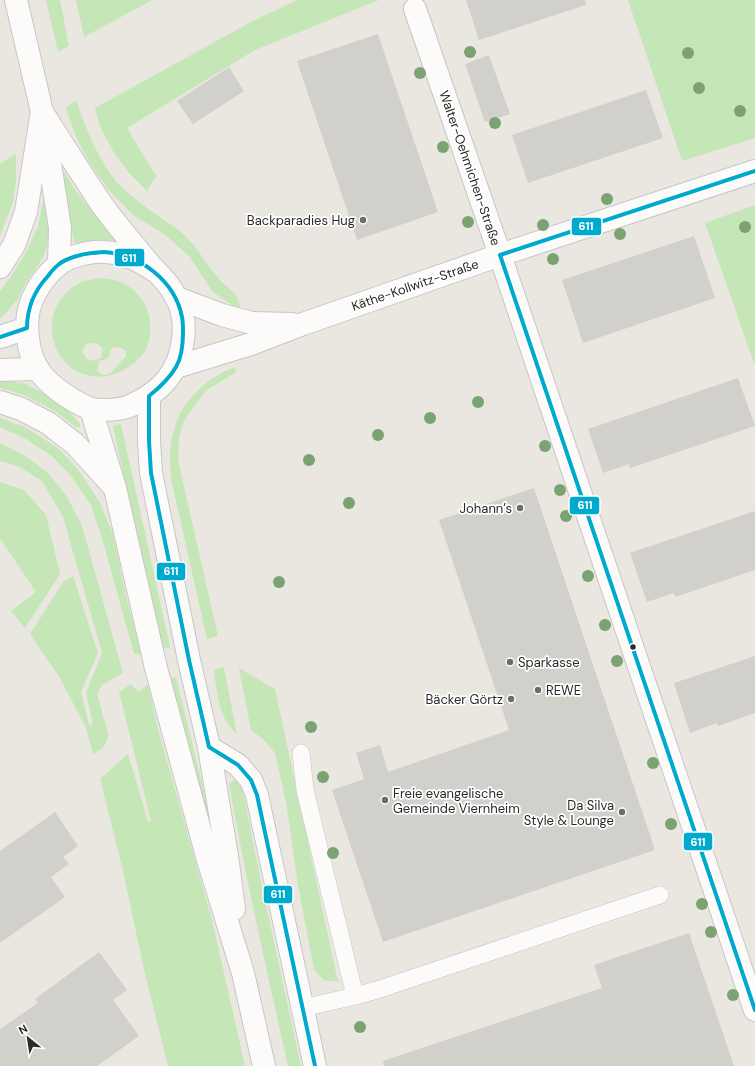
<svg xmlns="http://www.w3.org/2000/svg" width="755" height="1066" font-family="'DM Sans',sans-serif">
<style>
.green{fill:#c5e6b7;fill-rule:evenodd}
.building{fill:#d2d0cb}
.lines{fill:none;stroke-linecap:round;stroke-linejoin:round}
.service-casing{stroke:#c6c6c6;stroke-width:18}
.minor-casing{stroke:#c6c6c6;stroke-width:24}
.tertiary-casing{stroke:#c6c6c6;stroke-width:24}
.secondary-casing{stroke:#c6c6c6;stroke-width:24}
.service{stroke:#fcfbfa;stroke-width:17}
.minor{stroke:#fcfbfa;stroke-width:22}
.tertiary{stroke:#fcfbfa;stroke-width:22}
.secondary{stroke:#fcfbfa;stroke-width:22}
.bus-1-casing{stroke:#fff;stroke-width:7}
.bus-1{stroke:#00a9ce;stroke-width:4}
.tree{fill:#7aa272}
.poi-dot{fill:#6d6c6a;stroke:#fff;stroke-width:1.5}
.bus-dot{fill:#2a2a2a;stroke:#fff;stroke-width:1.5}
.labels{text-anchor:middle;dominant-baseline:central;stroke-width:3.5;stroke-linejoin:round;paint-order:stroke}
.street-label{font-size:13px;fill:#2a2a2a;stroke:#fff}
.poi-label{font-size:13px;fill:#2a2a2a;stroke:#fff;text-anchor:end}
.line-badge{stroke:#fff;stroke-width:1.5}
.badge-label{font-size:11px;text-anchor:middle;font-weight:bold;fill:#fff}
</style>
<rect width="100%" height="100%" fill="#e9e7e0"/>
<g class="green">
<polygon points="46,0 60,0 69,46 58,52"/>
<polygon points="76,0 152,0 84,37"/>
<polygon points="297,0 379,0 255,50 127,128 156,176 147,191 129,173 113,151 100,127 95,108 249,23"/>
<polygon points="628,0 755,0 755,138 682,161"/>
<path d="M76,101c11,29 20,54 39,79 12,15 34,29 49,40 6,4 13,8 18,13 15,13 24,32 38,47 9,10 20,14 20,29l-8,-4 -19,-13 -24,-36 -25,-22 -31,-19 -25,-26 -19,-27 -11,-21 -7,-18 -5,-16z"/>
<polygon points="16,154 16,180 13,202 0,236 0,164"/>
<path d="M63,172l2,1 10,17 22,27 22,21 -2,3c-14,-2 -26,-1 -40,2l-3,-1 -12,-68z"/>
<polygon points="43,200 45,200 49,221 50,236 44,255 35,270 25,284 18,299 0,319 0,291 12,275 26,252 38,227"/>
<polygon points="755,205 755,366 705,223"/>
<path d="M100,278c5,0 10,1 15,2 30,8 44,44 30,71 -7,11 -19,19 -31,23 -10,4 -23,3 -33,-1 -2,-1 -5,-2 -8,-4 -6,-4 -14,-14 -17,-21 -3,-8 -5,-18 -4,-27 2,-16 15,-33 30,-39 5,-2 12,-3 18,-4zM96,343l7,6 -2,9 -8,3 -6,-2 -5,-7 4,-8zM114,347l8,1 4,3v5l-15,17 -7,2 -7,-4 2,-10 5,-1 5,-3 1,-7z"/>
<path d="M236,367l-1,6 -27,16 -12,14 -12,18 -5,16 -1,22 4,19 36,158 -11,3 -35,-156c-2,-14 -3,-27 -1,-40 2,-10 5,-21 9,-30 2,-3 5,-7 7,-10 13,-17 28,-29 49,-36z"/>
<polygon points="0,381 23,383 43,393 69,411 80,424 80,427 76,427 55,411 24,395 0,388"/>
<polygon points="0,418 27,428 59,449 79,471 99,501 113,534 126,596 141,654 134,654 102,538 91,505 72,477 53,457 26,439 0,427"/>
<polygon points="121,424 170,647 162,649 133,519 113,426"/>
<path d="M0,443l24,12 23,17 19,23 16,31 41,147 -21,12 -5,8 11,41c0,11 -6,15 -15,20l-7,-26 -26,-50 -30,-44 34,-53 9,-5 25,77 -17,39 8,33 4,-1 -7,-31 16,-40 -39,-136 -21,-36 -24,-15 -18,-5z"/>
<polygon points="0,482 24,490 46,515 60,574 25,628 11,611 36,592 0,538"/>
<path d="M224,667v1l13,66c-2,-2 -5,-4 -7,-7 -11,-14 -14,-40 -16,-57z"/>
<polygon points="239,668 275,689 338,982 324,980 314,970 298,885 286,802 275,753 264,740 251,730"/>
<polygon points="176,677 220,857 218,858 169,679"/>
<polygon points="131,684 138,692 148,685 159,733 212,920 245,1066 168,1066 143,965 123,871 100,779 128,754 148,822 151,821 119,692"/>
<path d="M234,780l4,1 4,8 3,12 17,86 39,179h-13c-21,-94 -42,-187 -59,-282z"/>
</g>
<g class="building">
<polygon points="466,0 585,0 586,5 479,40"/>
<polygon points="378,34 438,212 357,240 297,61"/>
<polygon points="489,55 510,114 485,122 465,64"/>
<polygon points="229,67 244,91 193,124 177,101"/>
<polygon points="646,90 663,138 528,183 512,135"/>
<polygon points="694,236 715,298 583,343 562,280"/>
<polygon points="738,378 755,426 630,468 629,464 603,473 588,429"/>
<polygon points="534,488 655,850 383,942 332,790 364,779 356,753 380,745 388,772 509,730 439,520"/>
<polygon points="755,511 755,570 675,597 674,593 647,602 630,553"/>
<polygon points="755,656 755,713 718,726 717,723 690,733 674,683"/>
<polygon points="55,812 78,846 63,857 69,864 51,877 65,897 0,943 0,851"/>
<polygon points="689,933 734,1066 384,1066 383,1061 602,988 594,965"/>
<polygon points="99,952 127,990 113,1000 139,1036 97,1066 0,1066 0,1029 38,1003 35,999"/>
</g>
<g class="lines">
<defs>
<g id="service">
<polyline points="301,753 305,790 355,996 303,1008"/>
<polyline points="355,996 377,990 660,895"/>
</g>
<g id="minor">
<polyline points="415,9 500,255 755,1010"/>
<polyline points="177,298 222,315 252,323 292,324"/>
<polyline points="176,367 251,344 303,324 500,255 755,171"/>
<polyline points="209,747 238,765 251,780 257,795 315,1066"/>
</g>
<g id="tertiary">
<polyline points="0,267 14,245 26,212 41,117"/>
<polyline points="0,337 27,328"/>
<polyline points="0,370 38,369"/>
<polyline points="0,402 21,409 48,423 75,444 115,488"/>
</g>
<g id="secondary">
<polyline points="16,0 42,112 60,228 59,263"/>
<path d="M42,112c13,20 26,41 39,61 9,13 17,27 27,40 14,18 29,36 44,54 5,5 10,10 14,15 4,4 7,10 10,15 7,12 9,29 7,43 -4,32 -22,52 -51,65 -10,5 -30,6 -40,4 -7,-2 -14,-6 -19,-9 -15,-9 -32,-22 -39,-38 -6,-14 -8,-33 -6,-48 3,-18 16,-38 30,-49 10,-9 34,-14 46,-13 20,1 35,8 51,19"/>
<polyline points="149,396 149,441 151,473 189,660 209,747 227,856 234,909"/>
<polyline points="91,409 115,488 156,668 208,860 243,973 264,1066"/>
</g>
</defs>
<use href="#service" class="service-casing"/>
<use href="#minor" class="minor-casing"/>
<use href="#tertiary" class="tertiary-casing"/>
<use href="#secondary" class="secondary-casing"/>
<use href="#service" class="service"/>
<use href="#minor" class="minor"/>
<use href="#tertiary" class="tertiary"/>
<use href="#secondary" class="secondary"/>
<defs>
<g id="bus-1">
<polyline points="755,171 500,255 755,1010"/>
<path d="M0,337l27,-9c0,-20 7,-37 21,-52 3,-4 6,-8 10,-11 8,-7 24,-11 34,-12 4,0 8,-1 12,-1 36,2 71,29 78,65 1,5 1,10 1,15 0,12 -1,25 -7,35 -7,12 -17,21 -27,29v45l2,32 38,187 20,87 29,18 13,15 6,15 58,271"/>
</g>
</defs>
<use href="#bus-1" class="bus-1-casing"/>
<use href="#bus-1" class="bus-1"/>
</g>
<g class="tree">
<circle cx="470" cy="52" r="6"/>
<circle cx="688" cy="53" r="6"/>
<circle cx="420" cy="73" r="6"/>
<circle cx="699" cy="88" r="6"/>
<circle cx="740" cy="111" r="6"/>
<circle cx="495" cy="123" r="6"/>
<circle cx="443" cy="147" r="6"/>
<circle cx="607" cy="199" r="6"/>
<circle cx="468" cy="222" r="6"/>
<circle cx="543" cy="225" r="6"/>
<circle cx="745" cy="227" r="6"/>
<circle cx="620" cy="234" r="6"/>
<circle cx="553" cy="259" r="6"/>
<circle cx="478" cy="402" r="6"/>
<circle cx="430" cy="418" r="6"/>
<circle cx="378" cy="435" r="6"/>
<circle cx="545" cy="446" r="6"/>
<circle cx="309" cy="460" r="6"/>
<circle cx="560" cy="490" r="6"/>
<circle cx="349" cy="503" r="6"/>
<circle cx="566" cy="516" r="6"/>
<circle cx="588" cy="576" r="6"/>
<circle cx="279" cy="582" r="6"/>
<circle cx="605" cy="625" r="6"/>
<circle cx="617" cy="661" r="6"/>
<circle cx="311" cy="727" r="6"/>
<circle cx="653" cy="763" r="6"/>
<circle cx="323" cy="777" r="6"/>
<circle cx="671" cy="824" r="6"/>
<circle cx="333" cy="853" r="6"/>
<circle cx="702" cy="904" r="6"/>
<circle cx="711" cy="932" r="6"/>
<circle cx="733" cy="995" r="6"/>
<circle cx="360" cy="1027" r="6"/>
</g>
<g class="poi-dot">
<circle cx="363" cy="220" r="4"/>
<circle cx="520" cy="508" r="4"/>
<circle cx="510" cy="662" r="4"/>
<circle cx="538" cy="690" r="4"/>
<circle cx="511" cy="699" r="4"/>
<circle cx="385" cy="800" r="4"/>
<circle cx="622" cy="812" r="4"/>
</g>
<circle class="bus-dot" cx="633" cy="647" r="3.5"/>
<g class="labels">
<g class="street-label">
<text transform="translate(470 168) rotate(71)">Walter-Oehmichen-Straße</text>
<text transform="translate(415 285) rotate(-19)">Käthe-Kollwitz-Straße</text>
</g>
<g class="poi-label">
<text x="355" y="220">Backparadies Hug</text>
<text x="512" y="508">Johann’s</text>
<text x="518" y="662" text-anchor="start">Sparkasse</text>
<text x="546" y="690" text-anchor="start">REWE</text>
<text x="503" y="699">Bäcker Görtz</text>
<text x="393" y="793" text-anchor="start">Freie evangelische<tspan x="393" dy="15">Gemeinde Viernheim</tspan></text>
<text x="614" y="805">Da Silva<tspan x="614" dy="15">Style &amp; Lounge</tspan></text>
</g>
</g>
<g class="line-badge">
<rect x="571" y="217" width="31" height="19" rx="4" fill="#00a9ce"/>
<rect x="114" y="248" width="31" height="19" rx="4" fill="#00a9ce"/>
<rect x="569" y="496" width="31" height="19" rx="4" fill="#00a9ce"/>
<rect x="156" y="562" width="30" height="19" rx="4" fill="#00a9ce"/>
<rect x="683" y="832" width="30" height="19" rx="4" fill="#00a9ce"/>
<rect x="263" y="885" width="30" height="19" rx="4" fill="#00a9ce"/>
</g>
<g class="badge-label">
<text x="586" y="230">611</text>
<text x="129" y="262">611</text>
<text x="585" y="509">611</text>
<text x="171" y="575">611</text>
<text x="698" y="846">611</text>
<text x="278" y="898">611</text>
</g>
<g transform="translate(28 1038) rotate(330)" stroke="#ffffff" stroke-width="3" paint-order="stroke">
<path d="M0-3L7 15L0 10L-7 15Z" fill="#2a2a2a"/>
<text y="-6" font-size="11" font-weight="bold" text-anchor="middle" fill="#2a2a2a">N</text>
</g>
</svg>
